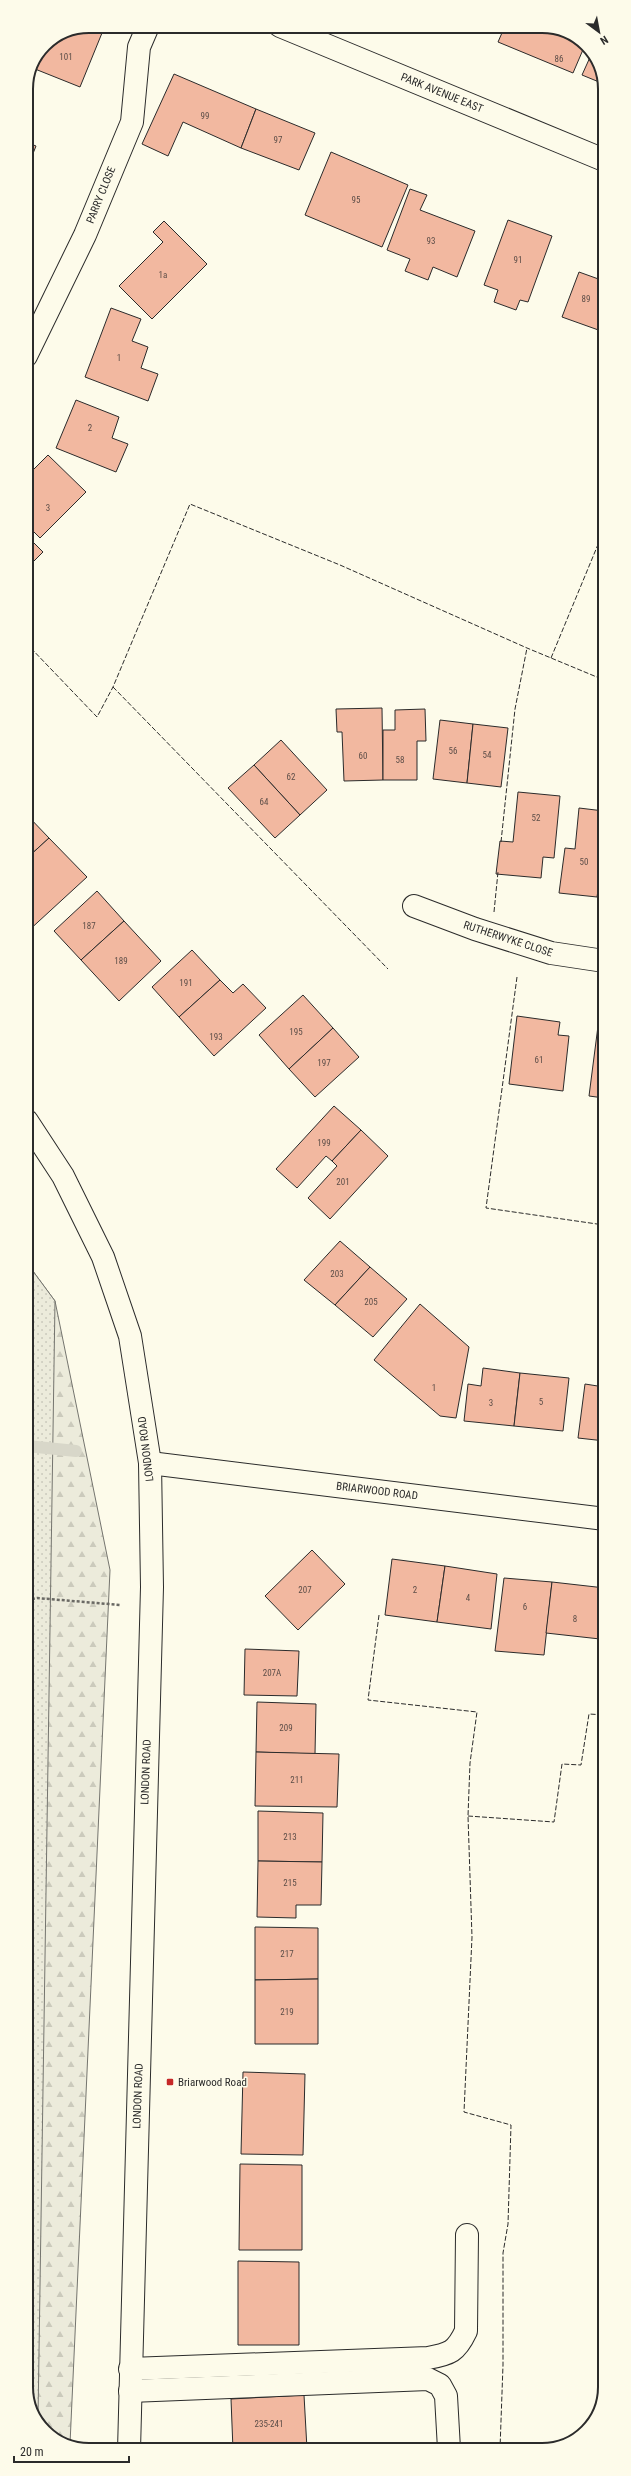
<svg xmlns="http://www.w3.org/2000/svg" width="631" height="2476" font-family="'Roboto Condensed',sans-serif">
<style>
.forest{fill:url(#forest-firs);stroke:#74746e}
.park{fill:url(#park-dots);stroke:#74746e}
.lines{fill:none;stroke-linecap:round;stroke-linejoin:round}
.stream{stroke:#d8d7c9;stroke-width:12}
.building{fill:#f2b8a0;stroke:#2b2b2b}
.minor-casing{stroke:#2b2b2b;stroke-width:24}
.highway-casing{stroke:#2b2b2b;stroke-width:24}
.path{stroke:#6a6964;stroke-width:2.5;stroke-dasharray:3 2;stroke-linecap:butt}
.minor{stroke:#fdfbea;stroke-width:22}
.highway{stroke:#fdfbea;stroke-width:22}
.fence{stroke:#2b2b2b;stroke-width:1;stroke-dasharray:5 2;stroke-linecap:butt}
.poi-dot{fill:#c62828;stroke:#fdfbea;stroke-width:1.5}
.labels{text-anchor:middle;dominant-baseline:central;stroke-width:3;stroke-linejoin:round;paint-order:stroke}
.number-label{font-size:9px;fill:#5d4e48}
.street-label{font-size:11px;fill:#2b2b2b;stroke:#fdfbea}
.poi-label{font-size:11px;fill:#2b2b2b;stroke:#fdfbea;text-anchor:start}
.rim{fill:none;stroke:#2b2b2b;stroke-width:2}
</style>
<defs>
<pattern id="forest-firs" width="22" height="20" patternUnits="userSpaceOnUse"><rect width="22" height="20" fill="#ecebdb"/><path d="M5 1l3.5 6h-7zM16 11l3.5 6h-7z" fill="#cbcabc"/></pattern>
<pattern id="park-dots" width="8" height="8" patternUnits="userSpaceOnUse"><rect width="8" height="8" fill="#ecebdb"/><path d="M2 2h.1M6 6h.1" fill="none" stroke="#cbcabc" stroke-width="1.8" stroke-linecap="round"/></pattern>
</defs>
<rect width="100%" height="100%" fill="#fdfbea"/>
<polygon class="forest" points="27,1263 55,1301 110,1570 70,2444 47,2434 27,2399"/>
<polygon class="park" points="27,1263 55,1301 38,2418 27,2399"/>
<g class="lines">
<polyline class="stream" points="27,1446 76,1451"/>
</g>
<g class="building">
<polygon points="505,26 550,27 584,42 585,45 573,73 498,42"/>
<polygon points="87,27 102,33 80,87 35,69 45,44"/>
<polygon points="591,55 604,77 604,84 582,75"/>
<polygon points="174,74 256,109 241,148 183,122 168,156 142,144"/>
<polygon points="26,103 31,105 26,117"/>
<polygon points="256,109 315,133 299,170 241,148"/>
<polygon points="26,142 36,146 26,171"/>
<polygon points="331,152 408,185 382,247 305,215"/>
<polygon points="410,189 427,195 420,210 475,231 457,277 433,267 428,280 405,271 410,259 387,250"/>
<polygon points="508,220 552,236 528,302 520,300 516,310 494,302 498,290 484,285"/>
<polygon points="164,221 207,264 152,319 119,286 163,242 153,232"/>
<polygon points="579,272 604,281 604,332 562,317"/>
<polygon points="111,308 141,319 132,341 148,347 141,368 158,374 148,401 85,377"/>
<polygon points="76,400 119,417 112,438 128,444 116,472 56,448"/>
<polygon points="48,455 86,492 40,538 26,524 26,477"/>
<polygon points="26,535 43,552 30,565 26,561"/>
<polygon points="382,708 383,780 344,781 342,732 337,732 336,709"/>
<polygon points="425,709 426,741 417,741 417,780 383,780 383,730 395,730 395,710"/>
<polygon points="440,720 473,724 467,783 433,779"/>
<polygon points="473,724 508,728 501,787 467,783"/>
<polygon points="281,740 327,790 300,815 254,765"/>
<polygon points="254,765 300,815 275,838 228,788"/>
<polygon points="518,792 560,796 554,858 543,857 541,878 496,874 500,841 513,842"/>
<polygon points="579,808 604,811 604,876 600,876 597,897 559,893 565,848 575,849"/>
<polygon points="26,814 49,838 26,859"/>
<polygon points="49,838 87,877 26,933 26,859"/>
<polygon points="97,891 124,921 81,960 54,931"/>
<polygon points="124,921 161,961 119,1001 81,960"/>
<polygon points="192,950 220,980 179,1017 152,987"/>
<polygon points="220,980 233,993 243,984 266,1008 214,1056 179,1017"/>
<polygon points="303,995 333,1028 289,1069 259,1035"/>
<polygon points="517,1016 560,1022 558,1035 569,1036 563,1091 509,1084"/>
<polygon points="598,1026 604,1027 604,1098 589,1096"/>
<polygon points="333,1028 359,1057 315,1097 289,1069"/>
<polygon points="334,1106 361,1130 332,1161 326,1156 297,1188 276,1169"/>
<polygon points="361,1130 388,1156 330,1219 308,1198 337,1166 332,1161"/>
<polygon points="340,1241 370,1267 335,1305 304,1280"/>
<polygon points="370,1267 407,1299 373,1337 335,1305"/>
<polygon points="420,1304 469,1347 456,1418 440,1416 374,1360"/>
<polygon points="483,1368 520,1373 514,1426 464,1421 468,1384 481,1386"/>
<polygon points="520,1373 569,1378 563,1431 514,1426"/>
<polygon points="585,1384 604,1387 605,1441 578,1438"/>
<polygon points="312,1550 345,1584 298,1630 265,1596"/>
<polygon points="392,1559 445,1566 437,1622 385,1615"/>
<polygon points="445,1566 497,1574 491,1629 437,1622"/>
<polygon points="504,1578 552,1582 544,1655 495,1651"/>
<polygon points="552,1582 605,1588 600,1639 546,1633"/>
<polygon points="245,1649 299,1651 297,1696 244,1695"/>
<polygon points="257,1702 316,1704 315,1754 256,1752"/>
<polygon points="256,1752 339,1754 337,1807 255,1806"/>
<polygon points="258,1811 323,1813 322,1862 258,1861"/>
<polygon points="258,1861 322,1862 321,1905 296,1905 296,1918 257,1917"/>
<polygon points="255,1927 318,1928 318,1979 255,1980"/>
<polygon points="318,1979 318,2044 255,2044 255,1980"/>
<polygon points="243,2072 305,2074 303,2155 241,2154"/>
<polygon points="240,2164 302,2165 302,2250 239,2250"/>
<polygon points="238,2261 299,2262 299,2345 238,2345"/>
<polygon points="304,2395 307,2449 233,2450 231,2399"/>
</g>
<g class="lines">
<defs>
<g id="minor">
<polyline points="280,26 604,160"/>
<polyline points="26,356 85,235 132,122 139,47 148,26"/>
<polyline points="414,906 475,929 551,953 604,961"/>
<polyline points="150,1463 605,1519"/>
<path d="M130,2369l298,-11c22,-4 28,-6 38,-27l1,-96"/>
<polyline points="130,2391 428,2379 440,2385 446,2396 449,2449"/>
</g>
<polyline id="highway" points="27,1121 63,1176 103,1257 130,1336 150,1463 152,1587 129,2450"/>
</defs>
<use href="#minor" class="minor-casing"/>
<use href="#highway" class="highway-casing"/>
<polyline class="path" points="27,1600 37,1598 120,1605"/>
<use href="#minor" class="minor"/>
<use href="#highway" class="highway"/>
<g class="fence">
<polyline points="26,643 97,717 113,687 190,504 340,565 527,648 604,680"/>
<polyline points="551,658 604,530"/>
<polyline points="113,687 388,969"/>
<polyline points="501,842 515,709 527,648"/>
<polyline points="494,912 498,872"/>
<polyline points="517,977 486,1208 604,1225"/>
<polyline points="379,1615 368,1700 477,1712 470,1763 468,1816 472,1937 464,2112 511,2125 508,2224 503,2253 503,2365 500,2449"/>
<polyline points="468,1816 554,1822 562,1764 581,1765 589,1714 605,1715"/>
</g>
</g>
<rect class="poi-dot" x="166" y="2078" width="8" height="8" rx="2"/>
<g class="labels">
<g class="number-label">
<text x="66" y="57">101</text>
<text x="559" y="59">86</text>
<text x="205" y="116">99</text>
<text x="278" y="140">97</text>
<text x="356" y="200">95</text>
<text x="431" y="241">93</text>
<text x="518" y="260">91</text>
<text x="163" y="275">1a</text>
<text x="586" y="299">89</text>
<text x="119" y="358">1</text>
<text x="90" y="428">2</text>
<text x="48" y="508">3</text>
<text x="453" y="751">56</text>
<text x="487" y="755">54</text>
<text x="363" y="756">60</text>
<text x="400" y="760">58</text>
<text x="291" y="777">62</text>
<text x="264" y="802">64</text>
<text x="536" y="818">52</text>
<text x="584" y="862">50</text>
<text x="89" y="926">187</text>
<text x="121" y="961">189</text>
<text x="186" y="983">191</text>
<text x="296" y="1032">195</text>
<text x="216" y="1037">193</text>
<text x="539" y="1060">61</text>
<text x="324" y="1063">197</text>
<text x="324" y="1143">199</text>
<text x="343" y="1182">201</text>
<text x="337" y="1274">203</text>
<text x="371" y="1302">205</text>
<text x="434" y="1388">1</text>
<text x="541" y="1402">5</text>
<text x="491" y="1403">3</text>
<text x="305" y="1590">207</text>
<text x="415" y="1590">2</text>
<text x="468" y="1598">4</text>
<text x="525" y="1607">6</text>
<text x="575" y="1619">8</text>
<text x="272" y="1673">207A</text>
<text x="286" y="1728">209</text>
<text x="297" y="1780">211</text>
<text x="290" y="1837">213</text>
<text x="290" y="1883">215</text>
<text x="287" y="1954">217</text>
<text x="287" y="2012">219</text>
<text x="269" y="2424">235-241</text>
</g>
<g class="street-label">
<text transform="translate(442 93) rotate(22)">PARK AVENUE EAST</text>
<text transform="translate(101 195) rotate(-68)">PARRY CLOSE</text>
<text transform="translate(508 939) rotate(18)">RUTHERWYKE CLOSE</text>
<text transform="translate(146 1449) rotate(-97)">LONDON ROAD</text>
<text transform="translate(377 1491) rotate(7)">BRIARWOOD ROAD</text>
<text transform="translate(146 1772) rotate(-88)">LONDON ROAD</text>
<text transform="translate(138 2096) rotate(-88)">LONDON ROAD</text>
</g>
<g class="poi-label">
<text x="178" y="2082">Briarwood Road</text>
</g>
</g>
<path d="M0 0H631V2476H0ZM89 33H542A56 56 0 0 1 598 89V2387A56 56 0 0 1 542 2443H89A56 56 0 0 1 33 2387V89A56 56 0 0 1 89 33Z" fill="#fdfbea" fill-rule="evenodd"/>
<path class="rim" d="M89 33H542A56 56 0 0 1 598 89V2387A56 56 0 0 1 542 2443H89A56 56 0 0 1 33 2387V89A56 56 0 0 1 89 33Z"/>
<g transform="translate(599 32) rotate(148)" stroke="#fdfbea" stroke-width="3" paint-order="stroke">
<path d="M0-3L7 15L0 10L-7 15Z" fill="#2b2b2b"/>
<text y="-6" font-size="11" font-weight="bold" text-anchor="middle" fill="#2b2b2b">N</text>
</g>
<path d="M14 2456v6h115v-6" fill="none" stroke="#2b2b2b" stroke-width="2"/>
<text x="20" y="2456" font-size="12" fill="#2b2b2b" stroke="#fdfbea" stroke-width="3" paint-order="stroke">20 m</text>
</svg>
